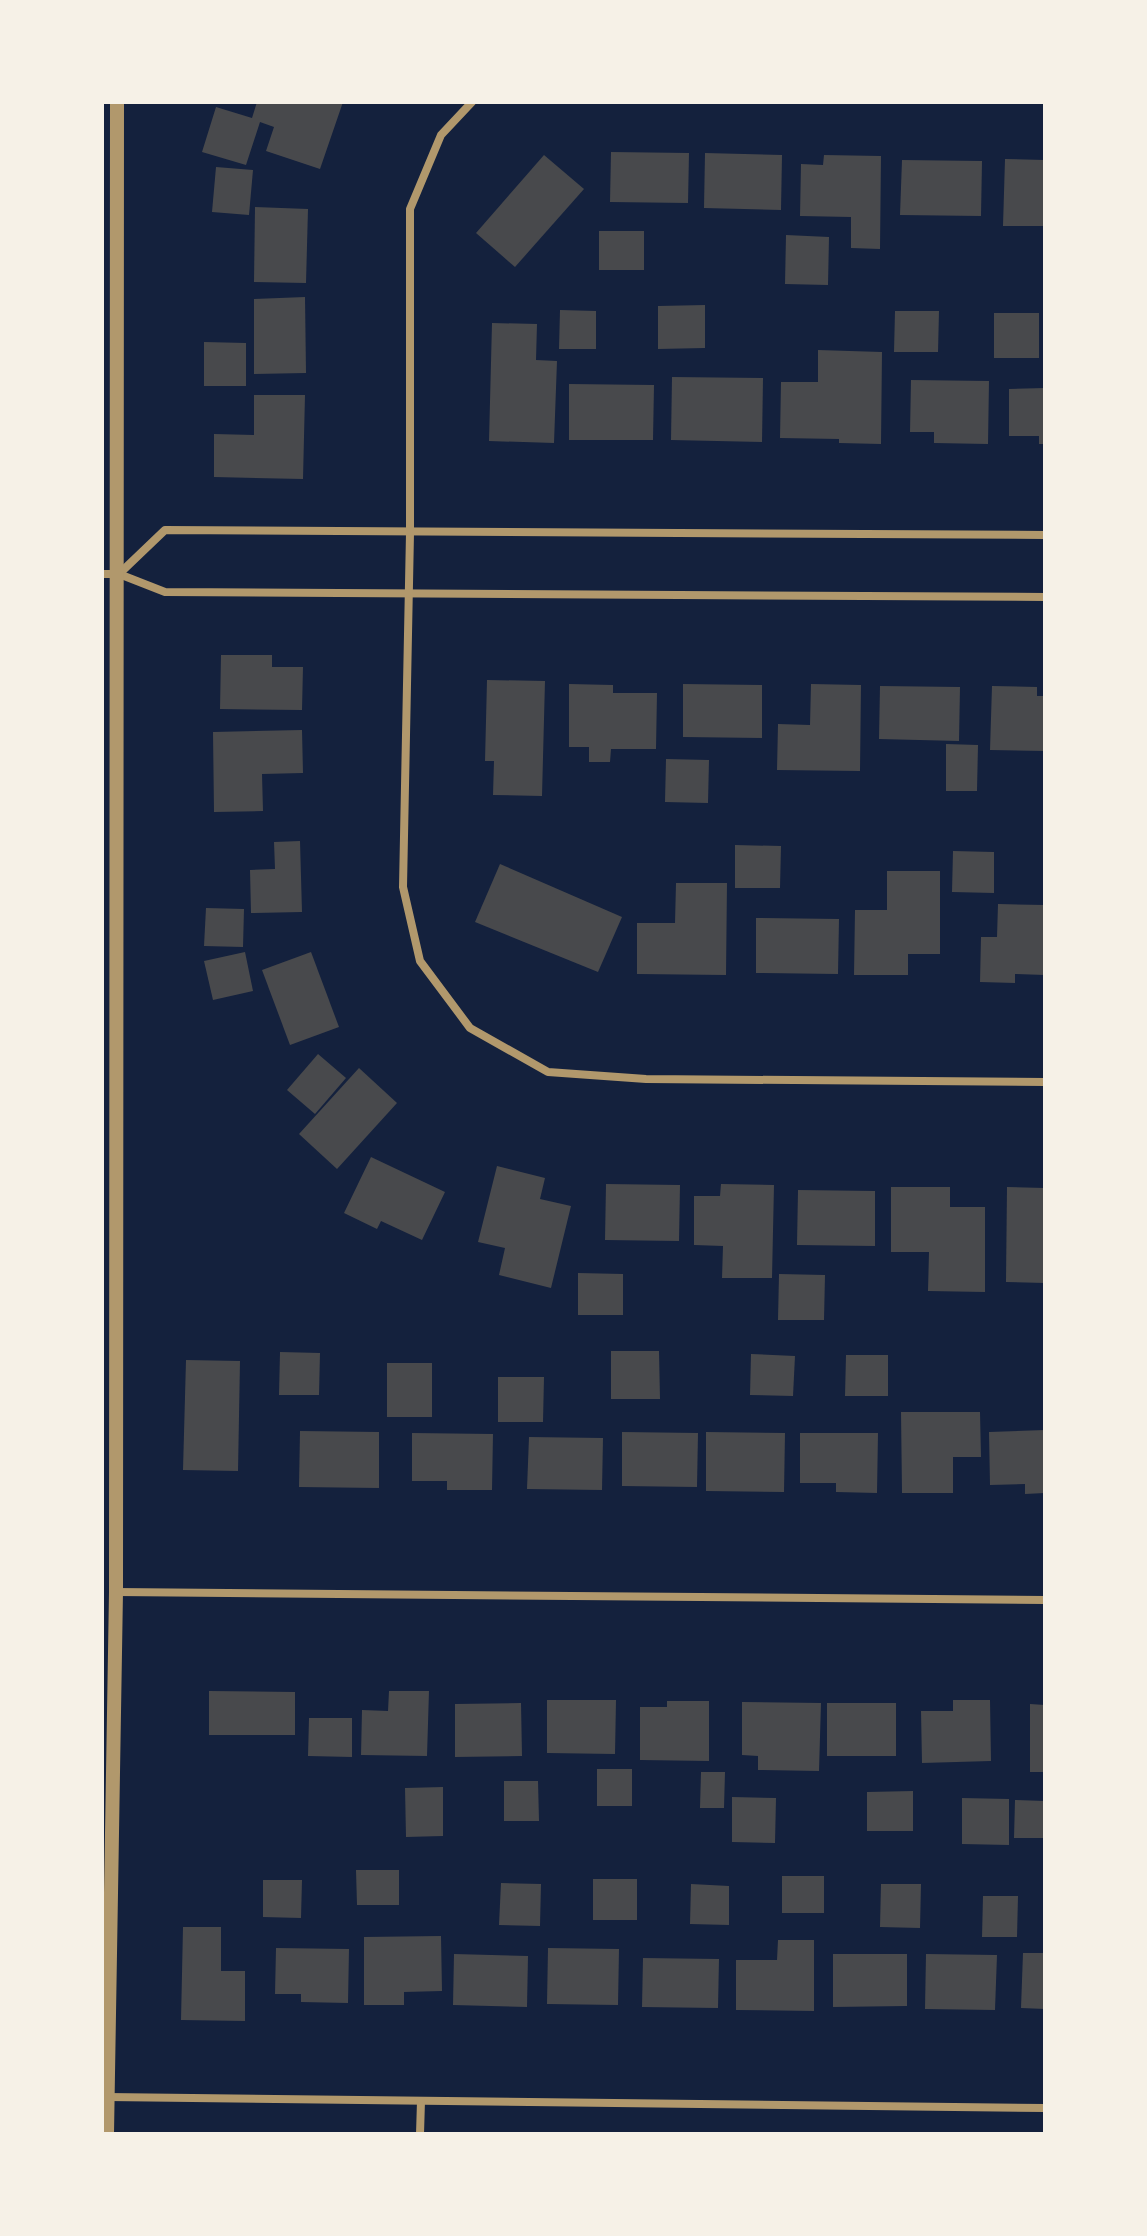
<svg xmlns="http://www.w3.org/2000/svg" width="1147" height="2236" font-family="Arial,sans-serif">
<style>
.building{fill:#48494c}
.lines{fill:none;stroke-linecap:round;stroke-linejoin:round}
.minor{stroke:#b1986c;stroke-width:8}
.tertiary{stroke:#b1986c;stroke-width:14}
</style>
<rect width="100%" height="100%" fill="#14213d"/>
<g class="building">
<polygon points="257,102 343,102 320,169 266,151 274,127 260,122 246,165 202,152 216,107 252,118"/>
<polygon points="611,152 689,153 688,203 610,202"/>
<polygon points="705,153 782,155 781,210 704,208"/>
<polygon points="544,155 584,189 515,267 476,233"/>
<polygon points="824,155 881,156 880,249 851,248 851,217 800,216 801,164 823,165"/>
<polygon points="1005,159 1045,160 1045,226 1003,226"/>
<polygon points="902,160 982,161 981,216 900,215"/>
<polygon points="216,167 253,170 249,215 212,212"/>
<polygon points="255,207 308,209 306,283 254,282"/>
<rect x="599" y="231" width="45" height="39"/>
<polygon points="786,235 829,237 828,285 785,284"/>
<polygon points="305,297 306,373 254,374 254,299"/>
<polygon points="705,305 705,348 658,349 658,306"/>
<polygon points="560,310 596,311 596,349 559,349"/>
<polygon points="895,311 939,311 938,352 894,352"/>
<rect x="994" y="313" width="45" height="45"/>
<polygon points="492,323 537,324 536,360 557,361 554,443 489,441"/>
<polygon points="204,342 246,343 246,386 204,386"/>
<polygon points="818,350 882,352 881,444 839,443 839,439 780,438 781,382 818,382"/>
<polygon points="672,377 763,378 762,442 671,440"/>
<polygon points="911,380 989,381 988,444 934,443 934,432 910,432"/>
<polygon points="569,384 654,385 653,440 569,440"/>
<polygon points="1045,388 1045,444 1039,444 1039,436 1009,436 1009,389"/>
<polygon points="254,395 305,395 303,479 214,477 214,434 254,435"/>
<polygon points="221,655 272,655 272,667 303,667 302,710 220,709"/>
<polygon points="487,680 545,681 542,796 493,795 494,761 485,761"/>
<polygon points="569,684 613,685 613,693 657,693 656,749 611,749 610,762 589,762 589,747 569,747"/>
<polygon points="683,684 762,685 762,738 683,737"/>
<polygon points="811,684 861,685 860,771 777,770 778,724 810,725"/>
<polygon points="880,686 960,687 959,741 879,739"/>
<polygon points="992,686 1037,687 1037,696 1045,696 1045,751 990,750"/>
<polygon points="302,730 303,773 262,774 263,811 214,812 213,732"/>
<polygon points="946,744 978,745 977,791 946,791"/>
<polygon points="666,759 709,760 708,803 665,802"/>
<polygon points="300,841 302,912 251,913 250,870 275,869 274,842"/>
<polygon points="735,845 781,846 780,888 735,888"/>
<polygon points="953,851 994,852 994,893 952,892"/>
<polygon points="500,864 622,917 598,972 475,922"/>
<polygon points="887,871 940,871 940,954 908,954 908,975 854,975 855,910 887,910"/>
<polygon points="676,883 727,883 726,975 637,974 637,923 675,923"/>
<polygon points="998,904 1045,905 1045,975 1015,974 1015,983 980,982 981,937 997,937"/>
<polygon points="206,908 244,909 243,947 204,946"/>
<polygon points="756,918 839,919 838,974 756,973"/>
<polygon points="245,952 253,991 213,1000 204,961"/>
<polygon points="311,952 339,1027 290,1045 262,970"/>
<polygon points="318,1054 346,1078 315,1114 287,1090"/>
<polygon points="359,1068 397,1103 337,1169 299,1134"/>
<polygon points="371,1157 445,1192 422,1240 381,1221 377,1229 344,1213"/>
<polygon points="497,1166 545,1178 540,1199 571,1206 551,1288 499,1275 505,1248 478,1242"/>
<polygon points="606,1184 680,1185 679,1241 605,1240"/>
<polygon points="721,1184 774,1185 772,1278 722,1278 723,1246 694,1245 694,1196 720,1196"/>
<polygon points="891,1187 950,1187 950,1207 985,1207 985,1292 928,1291 929,1252 891,1252"/>
<polygon points="1007,1187 1045,1188 1045,1283 1006,1282"/>
<polygon points="798,1190 875,1191 875,1246 797,1245"/>
<polygon points="578,1273 623,1274 623,1315 578,1315"/>
<polygon points="779,1274 825,1275 824,1320 778,1320"/>
<polygon points="611,1351 659,1351 660,1399 611,1399"/>
<polygon points="280,1352 320,1353 319,1395 279,1395"/>
<polygon points="751,1354 795,1356 793,1396 750,1395"/>
<polygon points="846,1355 888,1355 888,1396 845,1396"/>
<polygon points="186,1360 240,1361 238,1471 183,1470"/>
<rect x="387" y="1363" width="45" height="54"/>
<polygon points="498,1377 544,1377 543,1422 498,1422"/>
<polygon points="901,1412 980,1412 981,1457 953,1457 953,1493 902,1493"/>
<polygon points="1045,1430 1045,1493 1025,1494 1025,1484 990,1485 989,1432"/>
<polygon points="300,1431 379,1432 379,1488 299,1487"/>
<polygon points="622,1432 698,1433 697,1487 622,1486"/>
<polygon points="706,1432 785,1433 784,1492 706,1491"/>
<polygon points="412,1433 493,1434 492,1490 447,1490 447,1481 412,1481"/>
<polygon points="800,1433 878,1433 877,1493 836,1492 836,1483 800,1483"/>
<polygon points="529,1437 603,1438 602,1490 527,1489"/>
<polygon points="209,1691 295,1692 295,1735 209,1735"/>
<polygon points="389,1691 429,1691 427,1756 361,1755 362,1710 388,1711"/>
<polygon points="547,1700 616,1700 615,1754 547,1753"/>
<polygon points="953,1700 990,1700 991,1761 922,1763 921,1711 953,1711"/>
<polygon points="667,1701 709,1701 709,1761 640,1760 640,1707 667,1707"/>
<polygon points="742,1702 821,1703 819,1771 758,1770 758,1756 742,1755"/>
<polygon points="521,1703 522,1756 455,1757 455,1704"/>
<rect x="827" y="1703" width="69" height="53"/>
<polygon points="1030,1704 1045,1705 1045,1772 1030,1772"/>
<polygon points="309,1718 352,1718 352,1757 308,1756"/>
<rect x="597" y="1769" width="35" height="37"/>
<polygon points="701,1772 725,1772 724,1808 700,1808"/>
<polygon points="504,1781 538,1781 539,1821 504,1821"/>
<polygon points="443,1787 443,1836 406,1837 405,1788"/>
<polygon points="913,1791 913,1831 867,1831 867,1792"/>
<polygon points="732,1797 776,1798 775,1843 732,1842"/>
<polygon points="962,1798 1009,1799 1009,1845 962,1844"/>
<polygon points="1015,1800 1045,1801 1045,1838 1014,1838"/>
<polygon points="356,1870 399,1870 399,1905 357,1905"/>
<rect x="782" y="1876" width="42" height="37"/>
<rect x="593" y="1879" width="44" height="41"/>
<polygon points="263,1880 302,1880 301,1918 263,1917"/>
<polygon points="501,1883 541,1884 540,1926 499,1925"/>
<polygon points="691,1884 729,1886 729,1925 690,1924"/>
<polygon points="881,1884 921,1884 920,1928 880,1927"/>
<polygon points="983,1896 1018,1896 1017,1937 982,1937"/>
<polygon points="183,1927 221,1927 221,1971 245,1971 245,2021 181,2020"/>
<polygon points="441,1936 442,1991 404,1992 404,2005 364,2005 364,1937"/>
<polygon points="778,1940 814,1940 814,2011 736,2010 736,1960 777,1960"/>
<polygon points="276,1948 349,1949 348,2003 301,2002 301,1994 275,1994"/>
<polygon points="548,1948 619,1949 618,2005 547,2004"/>
<polygon points="1023,1953 1045,1953 1045,2009 1021,2008"/>
<polygon points="454,1954 528,1956 527,2007 453,2005"/>
<polygon points="833,1954 907,1954 907,2006 833,2007"/>
<polygon points="926,1954 997,1955 995,2010 925,2009"/>
<polygon points="643,1958 719,1959 718,2008 642,2007"/>
</g>
<g class="lines">
<g class="minor">
<polyline points="472,102 441,135 410,209 410,533 403,887 420,961 470,1028 548,1072 646,1079 1045,1082"/>
<polyline points="102,574 119,574 165,592 1045,597"/>
<polyline points="119,574 165,530 1045,535"/>
<polyline points="116,1592 1045,1600"/>
<polyline points="107,2097 1045,2108"/>
<polyline points="420,2134 421,2101"/>
</g>
<polyline class="tertiary" points="107,2134 116,1592 117,102"/>
</g>
<rect width="1147" height="2236" fill="none" stroke="#f6f1e7" stroke-width="208"/>
</svg>
